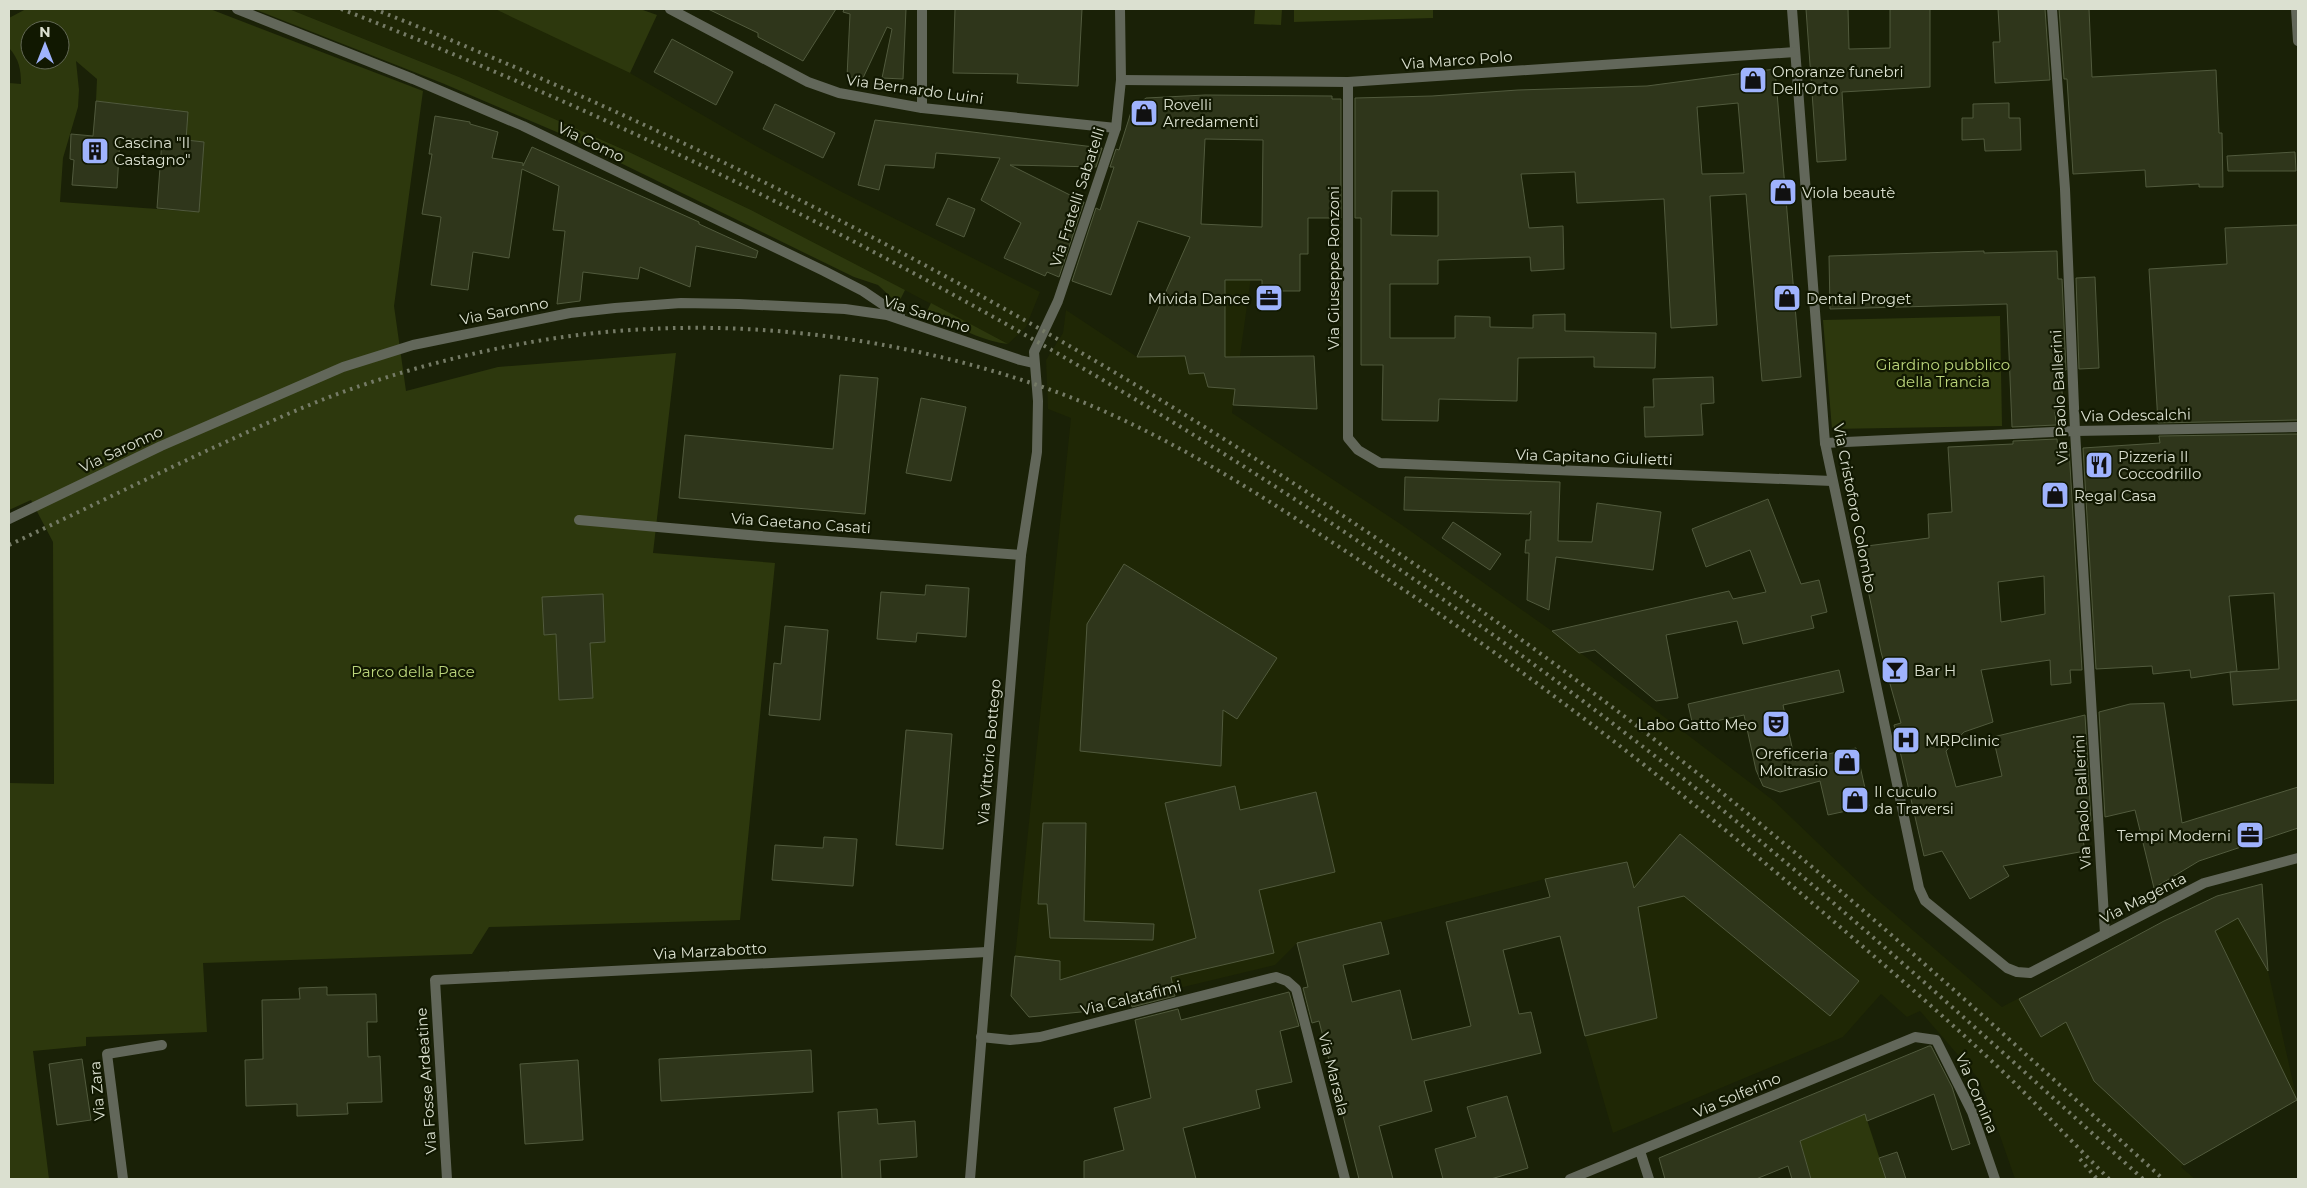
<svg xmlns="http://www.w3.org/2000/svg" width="2307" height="1188" font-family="Montserrat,sans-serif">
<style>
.built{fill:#1f2705}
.green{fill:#2d380d;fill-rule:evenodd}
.building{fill:#2f361b;stroke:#515a3d;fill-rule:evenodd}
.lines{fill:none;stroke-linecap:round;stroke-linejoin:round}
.street{stroke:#62675a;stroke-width:10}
.rail{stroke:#757b66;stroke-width:4;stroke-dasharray:2.5 5;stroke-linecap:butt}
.labels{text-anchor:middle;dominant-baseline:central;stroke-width:4.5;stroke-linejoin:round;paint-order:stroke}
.street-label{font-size:15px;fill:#dbe0d0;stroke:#111801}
.poi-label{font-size:15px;fill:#dbe0d0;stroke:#111801;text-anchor:start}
.park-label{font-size:15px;fill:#bbd57c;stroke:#111801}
</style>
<rect width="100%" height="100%" fill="#1a2107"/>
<g class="built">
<polygon points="289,9 495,9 516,17 630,73 756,146 840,191 1040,292 1026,327 1008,344 751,210 629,152 459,77"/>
<polygon points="1195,224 1258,227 1232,413 1402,525 1552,631 1774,801 1871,894 2002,1007 2164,921 2217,896 2262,884 2268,971 2297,1100 2181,1167 2195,1179 2015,1179 1985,1093 1977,1077 1920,1011 1907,1017 1881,994 1843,1037 1613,1133 1585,1036 1545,879 1297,943 1275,965 1079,1012 1029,1017 1011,996 1071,418 1048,409 1046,360 1063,333 1066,310 1137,357"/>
</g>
<g class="green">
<path d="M26,9h184l213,82 -29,215 12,85 92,-24 178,-14 -23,200 122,10 -35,357 -251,7 -17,27 -269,9 4,69 -121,5v9l-53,5 16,128h-40v-396l45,1 -1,-242 -22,-42 -22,10v-427l12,1c0,-15 -2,-25 -12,-36v-30zM30,30h30v30h-30zM76,61l21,18 -1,22 80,9 10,30 18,2 -5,70 -139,-10 3,-44 15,-51 1,-17z"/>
<polygon points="254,9 289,9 459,77 629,152 751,210 905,290 899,302 896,302 878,285 854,277 559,133 442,83"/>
<polygon points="495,9 640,9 657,15 630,73"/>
<polygon points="1255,9 1282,9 1281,25 1254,24"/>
<polygon points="1294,9 1433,9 1433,18 1294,22"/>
<path d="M931,303l77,41c-23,-2 -42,-14 -63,-21 -8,-3 -16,-1 -23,-5v-4l3,1z"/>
<polygon points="2000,316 2002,426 1832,429 1823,320"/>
<polygon points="1865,1114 1886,1178 1811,1179 1800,1141"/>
</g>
<g class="building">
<polygon points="708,9 836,9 803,61 758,37 758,33"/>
<polygon points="844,9 906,9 903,79 882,78 892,29 887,27 863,78 847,77 850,14 843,12"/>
<polygon points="955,9 1082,9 1078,86 1017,83 1018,74 953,73"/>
<polygon points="1806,9 1848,9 1849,49 1890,48 1890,9 1930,9 1930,87 1842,92 1846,160 1817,162"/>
<polygon points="1998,9 2045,9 2050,80 1995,83 1993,42 2000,42"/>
<polygon points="2059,9 2089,9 2092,77 2216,70 2219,133 2222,133 2223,187 2199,187 2199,184 2146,187 2145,170 2073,174 2067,79 2064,79"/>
<polygon points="672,39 733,72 716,105 654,72"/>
<path d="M1775,69l26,308 -39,4 -16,-187 -36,2 7,129 -46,3 -7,-129 -87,4 -2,-31 -54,2 8,54 34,-2 1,43 -33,2 -1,-14 -92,3v24h-48v54h65v-22l35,1v10l43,1v-13l32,-1v17l91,2 -1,35 -61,-1v-10l-76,1 -1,43 -78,-2 -1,22 -56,-1 1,-55h-22v-147h-6v-120l77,-2 86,-6 129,-4zM1738,103l6,70 -42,1 -5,-67zM1392,191h46v45l-47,-1z"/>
<path d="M1205,95l127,1v3h9v119h-33v36h-8v37h-38v-11h-37v77l89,-1 3,53 -84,-4 2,-16 -27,-2 -4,-14 -15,1 -4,-18 -48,1 53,-120 -52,-16 -27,74 -39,-14 24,-73 4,2 14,-43h-4l6,-18 3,1 13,-41 14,-11zM1205,139l58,1 -1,87 -61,-3z"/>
<polygon points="96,101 188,112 186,140 204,142 199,212 157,208 162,140 120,138 117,188 72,185 74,160 70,159 71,134 93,136"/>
<polygon points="2009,103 2009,118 2020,118 2021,150 1985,151 1984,139 1962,140 1962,118 1973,118 1973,104"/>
<polygon points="775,104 835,133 823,158 763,129"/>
<polygon points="435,116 470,122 470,124 498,132 492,158 523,163 523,166 532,147 699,222 699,224 758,251 756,258 696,246 690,287 640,267 638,279 583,272 580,301 557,304 565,231 553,230 559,186 522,169 509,258 473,252 468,290 431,285 441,217 422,214 432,154 429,154"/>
<polygon points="875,120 1102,148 1096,167 1010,165 1084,202 1059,277 1047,272 1045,276 1004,258 1021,223 981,200 1000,158 936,153 934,168 885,165 879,190 858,185"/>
<polygon points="2295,152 2296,171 2228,171 2227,156"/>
<polygon points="948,198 975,209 964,237 936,225"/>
<polygon points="2298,225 2298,420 2158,423 2149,269 2227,264 2225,228"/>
<polygon points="1984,251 1984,253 2057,251 2058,279 2062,279 2066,370 2061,370 2063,411 2055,412 2056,425 2012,427 2007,304 1830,309 1829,256"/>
<polygon points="2095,277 2099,368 2079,369 2076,278"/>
<polygon points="840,375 878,378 865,514 679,498 685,435 833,449"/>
<polygon points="1713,377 1714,403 1701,404 1703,435 1645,437 1644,407 1654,407 1653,379"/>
<polygon points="921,398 966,407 951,481 906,473"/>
<polygon points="2298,434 2298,700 2233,705 2230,672 2279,669 2274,593 2229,596 2237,671 2191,678 2190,670 2153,674 2152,666 2096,669 2083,448 2160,443 2159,436"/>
<path d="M2057,439l1,10 11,-1 13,222h-12l1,13 -20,2 -1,-25 -69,10 12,52 -29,10 -18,19 10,36 46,-11 -9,-39 92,-22 6,106 -11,2 5,28 -82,15 6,10 -39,23 -28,-48 -18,5 -30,-131 7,-2 -20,-71 -22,-105 70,-9 -1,-24 24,-2 -4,-65 65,-3v-3zM2044,576l1,38 -44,8 -3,-40z"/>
<polygon points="1405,477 1560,482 1558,541 1592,542 1597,503 1661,512 1653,570 1556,557 1549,610 1527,600 1529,553 1525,553 1526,540 1530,540 1531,511 1529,514 1404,510"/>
<polygon points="1768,499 1801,584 1819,580 1827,612 1811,616 1814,628 1743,644 1737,621 1666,635 1678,698 1656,701 1595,650 1579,653 1552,631 1729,591 1733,599 1766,592 1750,550 1706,567 1692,529"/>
<polygon points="1453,522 1501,554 1490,570 1442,538"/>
<polygon points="1124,564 1277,658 1237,719 1223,710 1221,766 1080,751 1087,624"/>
<polygon points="926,585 969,588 966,637 917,633 916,642 877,639 881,592 925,595"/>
<polygon points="603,594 605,642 590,643 593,698 559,700 556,634 544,635 542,597"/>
<polygon points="785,626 828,630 820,720 769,715 774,663 781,664"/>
<polygon points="1839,670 1844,692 1783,705 1795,761 1856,748 1869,806 1828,815 1820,781 1780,792 1763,786 1756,770 1744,715 1693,726 1688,704"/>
<polygon points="2164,703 2182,823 2298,787 2298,828 2199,861 2154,888 2135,810 2105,817 2099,712 2130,704"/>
<polygon points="906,730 952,734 943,849 896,845"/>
<polygon points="1235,786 1240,810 1316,792 1335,872 1259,890 1274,953 1171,977 1175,996 1132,1007 1130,1000 1081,1012 1029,1017 1011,996 1015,956 1060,961 1060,980 1196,938 1165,803"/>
<polygon points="1043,823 1086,823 1084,921 1154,924 1153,940 1050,938 1047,904 1038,904"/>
<polygon points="1680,834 1859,981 1830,1016 1684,896 1638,907 1657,1018 1585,1036 1560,936 1503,950 1519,1014 1531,1012 1541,1053 1424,1081 1432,1111 1379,1126 1393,1179 1359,1179 1319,1021 1312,1023 1303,988 1308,987 1297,943 1381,922 1389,954 1343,965 1352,1002 1400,990 1412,1040 1471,1026 1446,922 1550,897 1545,879 1627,862 1634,888"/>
<polygon points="824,837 857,839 853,886 772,880 775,845 823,848"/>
<polygon points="2262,884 2268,971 2238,918 2215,931 2297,1100 2184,1165 2094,1081 2066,1022 2041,1037 2019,999 2164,921 2217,896"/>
<polygon points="327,987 327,995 376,994 377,1022 367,1022 368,1057 380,1056 382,1102 347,1103 348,1114 297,1116 297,1104 246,1106 245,1060 263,1059 262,1000 300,999 299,988"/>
<polygon points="1289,992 1299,1026 1280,1031 1292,1082 1256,1090 1260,1108 1183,1128 1196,1179 1084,1179 1084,1161 1124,1150 1114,1108 1151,1098 1135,1020 1178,1009 1181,1020"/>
<polygon points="1929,1046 1931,1046 1952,1087 1970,1144 1952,1150 1934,1094 1867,1121 1865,1114 1800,1141 1811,1179 1792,1179 1788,1166 1756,1179 1665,1179 1659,1158"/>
<polygon points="811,1050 813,1092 661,1101 659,1059"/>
<polygon points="82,1059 91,1120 57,1125 49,1064"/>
<polygon points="578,1060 583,1140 525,1144 520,1064"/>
<polygon points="1507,1096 1528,1168 1491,1179 1443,1179 1435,1149 1476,1137 1467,1107"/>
<polygon points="877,1109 878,1124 915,1121 917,1157 880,1160 881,1179 842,1179 838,1112"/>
<polygon points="1897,1152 1906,1179 1886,1179 1879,1158"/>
</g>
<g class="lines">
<g class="street">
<polyline points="237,9 413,79 523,126 824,271 863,291 900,316"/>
<polyline points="670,9 808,82 839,93 922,108 1116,128"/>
<polyline points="1792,9 1825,443 1919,888 1925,901 2007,968 2017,972 2030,973 2204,883 2298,858"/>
<polyline points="2052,9 2065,189 2075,431 2105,934"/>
<polyline points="2296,9 2298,41"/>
<polyline points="1121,80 1348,82 1795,52"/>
<polyline points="1348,82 1348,438 1358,450 1380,463 1832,481"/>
<polyline points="922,108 922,9"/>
<polyline points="1825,443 2075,431 2298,427"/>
<polyline points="9,519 161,446 343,367 413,345 570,313 615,308 681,303 739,304 845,309 887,315 1020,360 1033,363"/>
<polyline points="579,520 771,537 1021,555"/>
<polyline points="981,1037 1010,1040 1040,1037 1276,977 1287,981 1296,989 1345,1179"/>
<polyline points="1640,1151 1649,1179"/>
<polyline points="123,1179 107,1054 162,1045"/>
<polyline points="447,1179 435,980 987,952"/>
<polyline points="970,1179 1021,555 1037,452 1038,401 1034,352 1058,301 1116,128 1121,80 1120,9"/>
<polyline points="1570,1179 1915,1037 1936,1040 1972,1112 1995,1179"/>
</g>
<g class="rail">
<path d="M341,9c455,177 886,420 1275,717 184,140 355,298 527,453"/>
<path d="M374,9c470,186 911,440 1308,752 167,131 324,275 481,418"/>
<path d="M9,545c66,-31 131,-63 197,-94 44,-20 88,-41 134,-58 72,-26 147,-45 223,-56 164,-23 336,-2 491,54 115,42 216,110 317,177 159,104 310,222 454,346 58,50 117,100 173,153 38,36 74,75 111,112"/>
<polyline points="2080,1159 2097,1179"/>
</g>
</g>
<defs>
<symbol id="shop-square" viewBox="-11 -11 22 22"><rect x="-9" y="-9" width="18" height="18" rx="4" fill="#9fb3fd" stroke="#111801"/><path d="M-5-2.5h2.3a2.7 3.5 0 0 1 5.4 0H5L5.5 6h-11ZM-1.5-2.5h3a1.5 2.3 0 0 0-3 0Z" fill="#111"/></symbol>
<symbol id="building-square" viewBox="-11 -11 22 22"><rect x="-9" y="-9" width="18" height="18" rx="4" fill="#9fb3fd" stroke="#111801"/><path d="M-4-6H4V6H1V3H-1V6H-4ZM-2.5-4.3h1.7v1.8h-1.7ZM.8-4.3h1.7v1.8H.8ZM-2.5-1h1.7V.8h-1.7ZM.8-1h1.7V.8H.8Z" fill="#111"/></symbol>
<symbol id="office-square" viewBox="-11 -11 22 22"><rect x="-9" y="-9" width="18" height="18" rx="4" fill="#9fb3fd" stroke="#111801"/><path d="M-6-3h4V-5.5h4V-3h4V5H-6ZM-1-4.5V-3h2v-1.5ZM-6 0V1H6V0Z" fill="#111"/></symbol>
<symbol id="restaurant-square" viewBox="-11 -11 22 22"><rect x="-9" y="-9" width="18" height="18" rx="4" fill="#9fb3fd" stroke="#111801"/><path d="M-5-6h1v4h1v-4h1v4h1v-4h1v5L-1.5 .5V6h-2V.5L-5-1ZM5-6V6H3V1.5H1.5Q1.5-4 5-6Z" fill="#111"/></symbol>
<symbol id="bar-square" viewBox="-11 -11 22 22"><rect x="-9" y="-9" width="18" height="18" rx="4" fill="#9fb3fd" stroke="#111801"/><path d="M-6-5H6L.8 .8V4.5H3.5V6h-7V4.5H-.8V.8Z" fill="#111"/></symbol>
<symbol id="theatre-square" viewBox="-11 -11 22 22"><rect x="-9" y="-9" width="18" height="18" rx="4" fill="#9fb3fd" stroke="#111801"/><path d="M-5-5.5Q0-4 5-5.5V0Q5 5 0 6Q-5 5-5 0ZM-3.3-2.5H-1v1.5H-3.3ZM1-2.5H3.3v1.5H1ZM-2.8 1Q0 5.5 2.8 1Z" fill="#111"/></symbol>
<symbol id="hospital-square" viewBox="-11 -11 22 22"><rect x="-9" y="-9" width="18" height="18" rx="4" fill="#9fb3fd" stroke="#111801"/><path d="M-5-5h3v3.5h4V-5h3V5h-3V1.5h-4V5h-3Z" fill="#111"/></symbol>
</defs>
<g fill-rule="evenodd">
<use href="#shop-square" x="1737" y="64" width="32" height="32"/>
<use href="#shop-square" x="1128" y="97" width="32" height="32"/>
<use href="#building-square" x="79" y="135" width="32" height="32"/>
<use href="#shop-square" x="1767" y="176" width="32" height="32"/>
<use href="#office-square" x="1253" y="282" width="32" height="32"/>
<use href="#shop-square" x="1771" y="282" width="32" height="32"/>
<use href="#restaurant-square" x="2083" y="449" width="32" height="32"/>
<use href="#shop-square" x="2039" y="479" width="32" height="32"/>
<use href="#bar-square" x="1879" y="654" width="32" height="32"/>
<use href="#theatre-square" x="1760" y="708" width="32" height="32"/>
<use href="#hospital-square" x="1890" y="724" width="32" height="32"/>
<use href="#shop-square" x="1831" y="746" width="32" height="32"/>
<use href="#shop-square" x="1839" y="784" width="32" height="32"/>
<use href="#office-square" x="2234" y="819" width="32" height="32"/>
</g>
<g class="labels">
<g class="street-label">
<text transform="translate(1457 60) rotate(-4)">Via Marco Polo</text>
<text transform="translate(915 89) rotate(8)">Via Bernardo Luini</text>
<text transform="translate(591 142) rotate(26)">Via Como</text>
<text transform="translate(1077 197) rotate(-72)">Via Fratelli Sabatelli</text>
<text transform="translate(1333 268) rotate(-90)">Via Giuseppe Ronzoni</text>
<text transform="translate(504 311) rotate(-11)">Via Saronno</text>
<text transform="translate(927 314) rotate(18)">Via Saronno</text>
<text transform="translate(2059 397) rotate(-93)">Via Paolo Ballerini</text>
<text transform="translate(2136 415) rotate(-1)">Via Odescalchi</text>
<text transform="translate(121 449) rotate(-25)">Via Saronno</text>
<text transform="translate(1594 457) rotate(2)">Via Capitano Giulietti</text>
<text transform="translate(1855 508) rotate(79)">Via Cristoforo Colombo</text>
<text transform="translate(801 523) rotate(4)">Via Gaetano Casati</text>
<text transform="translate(989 752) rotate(-85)">Via Vittorio Bottego</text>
<text transform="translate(2082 802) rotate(-93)">Via Paolo Ballerini</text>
<text transform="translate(2143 898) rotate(-27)">Via Magenta</text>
<text transform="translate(710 951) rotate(-3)">Via Marzabotto</text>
<text transform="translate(1131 998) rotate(-14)">Via Calatafimi</text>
<text transform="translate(1334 1074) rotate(76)">Via Marsala</text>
<text transform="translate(426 1081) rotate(-94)">Via Fosse Ardeatine</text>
<text transform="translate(97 1091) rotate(-95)">Via Zara</text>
<text transform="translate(1977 1093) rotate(67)">Via Comina</text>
<text transform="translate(1737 1095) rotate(-23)">Via Solferino</text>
</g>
<g class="poi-label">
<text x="1772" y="71">Onoranze funebri<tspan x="1772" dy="17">Dell'Orto</tspan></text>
<text x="1163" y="104">Rovelli<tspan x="1163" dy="17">Arredamenti</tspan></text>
<text x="114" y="142">Cascina "Il<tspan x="114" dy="17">Castagno"</tspan></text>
<text x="1802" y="192">Viola beautè</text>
<text x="1250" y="298" text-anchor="end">Mivida Dance</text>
<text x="1806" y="298">Dental Proget</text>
<text x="2118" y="456">Pizzeria Il<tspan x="2118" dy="17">Coccodrillo</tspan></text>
<text x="2074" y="495">Regal Casa</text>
<text x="1914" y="670">Bar H</text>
<text x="1757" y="724" text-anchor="end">Labo Gatto Meo</text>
<text x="1925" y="740">MRPclinic</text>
<text x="1828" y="753" text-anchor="end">Oreficeria<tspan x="1828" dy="17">Moltrasio</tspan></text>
<text x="1874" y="791">Il cuculo<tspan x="1874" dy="17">da Traversi</tspan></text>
<text x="2231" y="835" text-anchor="end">Tempi Moderni</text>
</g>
<g class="park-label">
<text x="1943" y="364">Giardino pubblico<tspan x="1943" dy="17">della Trancia</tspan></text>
<text x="413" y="671">Parco della Pace</text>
</g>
</g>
<rect width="2307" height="1188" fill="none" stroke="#dbe0d0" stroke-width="20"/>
<g transform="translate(45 45)"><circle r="24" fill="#111801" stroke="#626854"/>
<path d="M0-4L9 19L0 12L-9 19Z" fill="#9fb3fd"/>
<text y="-8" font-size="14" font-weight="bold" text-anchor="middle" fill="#dbe0d0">N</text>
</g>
</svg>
